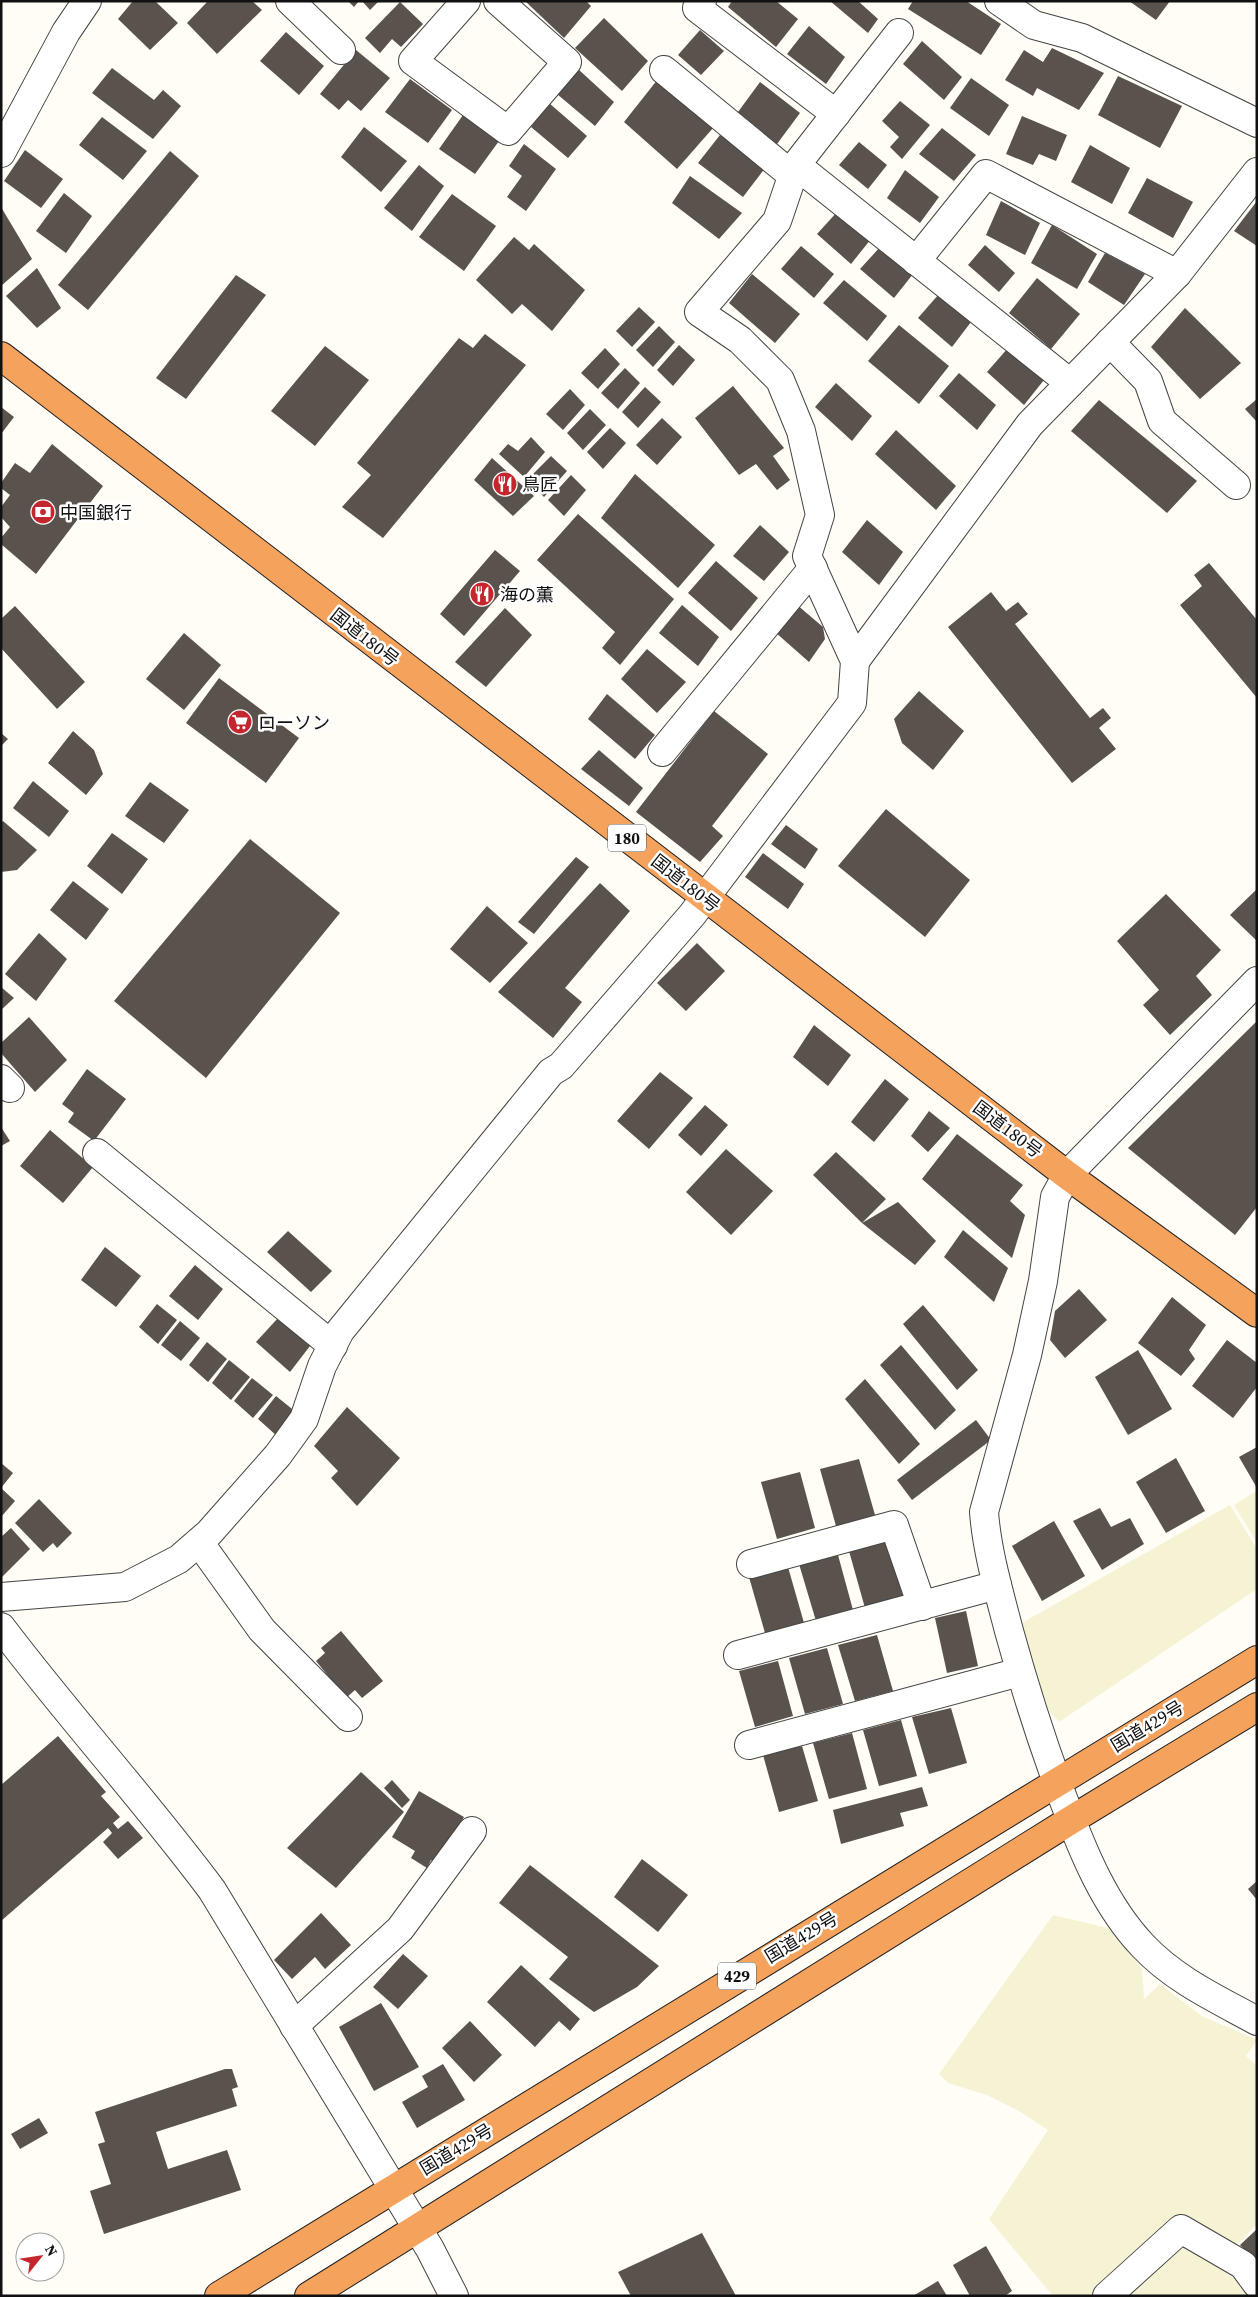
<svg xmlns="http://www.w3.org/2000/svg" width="1258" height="2297" font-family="'Source Serif 4','Noto Sans JP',serif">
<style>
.farmland{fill:#f6f3d4}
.building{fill:#5a524d}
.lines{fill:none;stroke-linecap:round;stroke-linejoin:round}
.minor-casing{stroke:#444;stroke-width:30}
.highway-casing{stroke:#222;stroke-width:30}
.minor{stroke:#fff;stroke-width:28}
.highway{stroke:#f5a25d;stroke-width:28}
.labels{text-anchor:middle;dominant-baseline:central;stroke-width:5;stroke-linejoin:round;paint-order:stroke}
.shield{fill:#fff;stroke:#585858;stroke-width:1}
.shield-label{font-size:16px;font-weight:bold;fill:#111}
.poi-label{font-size:18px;fill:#111;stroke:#fff;text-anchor:start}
.street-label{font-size:18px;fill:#111;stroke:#fff}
</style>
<rect width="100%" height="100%" fill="#fffdf5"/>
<g class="farmland">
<polygon points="1255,1492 1257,1494 1257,1543 1234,1505"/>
<polygon points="1230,1505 1257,1549 1257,1589 1059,1722 1046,1708 1020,1624"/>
<polygon points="1053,1915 1112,1929 1142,1969 1144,1999 1160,1984 1202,2016 1257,2040 1246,2056 1257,2066 1257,2224 1234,2248 1185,2220 1094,2296 1053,2296 989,2219 1048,2130 1019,2111 987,2095 948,2083 939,2074"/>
<polygon points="1180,2241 1188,2244 1241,2284 1248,2296 1119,2296"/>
</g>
<g class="building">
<polygon points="133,1 155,1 178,23 150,50 118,19"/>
<polygon points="208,1 252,1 262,10 217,54 187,23"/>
<polygon points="348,1 359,1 354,7"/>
<polygon points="362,1 379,1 370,10"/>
<polygon points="525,1 586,1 591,6 564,38"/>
<polygon points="732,1 776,1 798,19 776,47 728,7"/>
<polygon points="830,1 858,1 878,19 868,33"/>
<polygon points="913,1 966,1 1001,24 981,55 908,9"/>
<polygon points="1129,1 1170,1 1156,20"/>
<polygon points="400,2 423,24 401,47 392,39 380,53 365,38"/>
<polygon points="604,18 648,61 622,91 575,48"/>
<polygon points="809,26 845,57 826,84 787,54"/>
<polygon points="700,30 724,51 701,75 678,55"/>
<polygon points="286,32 324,66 299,95 260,61"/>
<polygon points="922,41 962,77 944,100 903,64"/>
<polygon points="1052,48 1104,73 1079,110 1037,88 1033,96 1005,80 1024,50 1043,62"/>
<polygon points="356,50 390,78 361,111 348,100 339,110 320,94"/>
<polygon points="112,68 154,100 163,90 181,106 153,139 92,93"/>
<polygon points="578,69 614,102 595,126 557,94"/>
<polygon points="1118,76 1182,106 1160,148 1098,115"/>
<polygon points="971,78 1009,105 989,136 950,108"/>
<polygon points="410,79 452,110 428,143 385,112"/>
<polygon points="658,79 713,128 677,169 624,122"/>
<polygon points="760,82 800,113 777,144 738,112"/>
<polygon points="900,101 930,125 902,159 890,147 899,137 882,121"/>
<polygon points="549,103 587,136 568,158 531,127"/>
<polygon points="463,115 499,141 475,174 439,149"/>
<polygon points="1022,116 1067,135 1056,161 1039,154 1033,165 1006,154"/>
<polygon points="102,117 147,151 123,180 79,145"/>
<polygon points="364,127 407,161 381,192 341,157"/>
<polygon points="942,128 976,155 954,181 919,154"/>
<polygon points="720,135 766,167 743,197 698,163"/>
<polygon points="859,142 887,165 868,189 839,165"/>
<polygon points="524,144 556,169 526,211 507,197 522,176 509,166"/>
<polygon points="1090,145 1130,168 1112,204 1071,182"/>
<polygon points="25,150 63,179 41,208 4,181"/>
<polygon points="170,151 199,176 88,310 58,285"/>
<polygon points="419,165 444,186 412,231 384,208"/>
<polygon points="905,170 939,197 920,223 887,198"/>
<polygon points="690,176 742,213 719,239 672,203"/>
<polygon points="1147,178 1193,202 1173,238 1128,213"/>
<polygon points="64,193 92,216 66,253 36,231"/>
<polygon points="452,194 496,226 464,271 419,237"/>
<polygon points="1001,201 1040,223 1025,255 986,235"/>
<polygon points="1257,201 1257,246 1234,231"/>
<polygon points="1,207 32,259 1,286"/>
<polygon points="838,211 871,239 851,264 817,234"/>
<polygon points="1052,225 1097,254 1077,289 1031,263"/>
<polygon points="514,237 529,250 534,244 585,290 552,331 522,304 512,314 476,280"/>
<polygon points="985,245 1015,273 999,292 968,265"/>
<polygon points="801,246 834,274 814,298 781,269"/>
<polygon points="881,246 913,274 894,298 860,269"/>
<polygon points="1105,253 1145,274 1124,305 1088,282"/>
<polygon points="37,268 61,308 37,328 6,296"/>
<polygon points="752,274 800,314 775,343 729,303"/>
<polygon points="236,275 266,295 186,399 156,378"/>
<polygon points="1037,278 1080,314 1051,349 1009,313"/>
<polygon points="844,280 887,316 867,341 823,303"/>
<polygon points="939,294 971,322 952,347 918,318"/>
<polygon points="639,307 655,322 632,347 616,331"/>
<polygon points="1185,308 1241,363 1200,399 1151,347"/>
<polygon points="899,325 949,366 919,404 868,361"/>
<polygon points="659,326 675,342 653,367 636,350"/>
<polygon points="485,334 526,365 383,538 342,507 371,475 357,463 459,338 473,348"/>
<polygon points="679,345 695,360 673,386 657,370"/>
<polygon points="325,346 369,380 315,446 271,411"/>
<polygon points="605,348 620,364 598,389 581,373"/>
<polygon points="1008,348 1044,380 1024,405 987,372"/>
<polygon points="625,368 640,383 618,409 601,393"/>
<polygon points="959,373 996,405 977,430 939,396"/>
<polygon points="836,383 872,416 852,441 815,407"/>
<polygon points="733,386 784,448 773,456 790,480 777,490 756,464 739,475 695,418"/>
<polygon points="645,387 661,402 638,428 622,412"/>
<polygon points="570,389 585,405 563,430 546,414"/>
<polygon points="1257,399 1257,422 1245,409"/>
<polygon points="1099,400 1197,481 1167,513 1071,431"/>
<polygon points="1,407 14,417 1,434"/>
<polygon points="590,409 606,425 583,450 567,433"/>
<polygon points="662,418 682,437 657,465 636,445"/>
<polygon points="610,428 626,443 603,469 587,452"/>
<polygon points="896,430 956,486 936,510 875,454"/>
<polygon points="531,437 545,452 524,477 499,454 508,444 518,451"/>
<polygon points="52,444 103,486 36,574 1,544 1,538 10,527 1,517 1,507 10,495 1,488 1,483 15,463 30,473"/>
<polygon points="551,456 567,471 544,497 527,480"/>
<polygon points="492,458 534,496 513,516 474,480"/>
<polygon points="635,474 715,545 678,588 601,518"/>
<polygon points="571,475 586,490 564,516 548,500"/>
<polygon points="578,514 674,599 620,665 602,648 615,632 537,560"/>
<polygon points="867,520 903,552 879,585 842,552"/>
<polygon points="760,525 789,552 764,581 733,556"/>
<polygon points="495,550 520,571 464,636 440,614"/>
<polygon points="716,561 758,598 731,631 688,593"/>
<polygon points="1209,563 1257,620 1257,698 1180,605 1202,586 1194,575"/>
<polygon points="991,592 1006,611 1018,602 1028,614 1015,624 1090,718 1103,708 1111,718 1099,728 1116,749 1072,783 948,627"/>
<polygon points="796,604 823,627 825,639 809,662 775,632"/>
<polygon points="682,605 719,637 698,666 659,633"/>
<polygon points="15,606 85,682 57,709 1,648 1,619"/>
<polygon points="505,608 532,635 486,687 455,662"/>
<polygon points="184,633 221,665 184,710 146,679"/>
<polygon points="647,649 686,682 657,713 621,679"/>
<polygon points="219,678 299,738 266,783 186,723"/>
<polygon points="919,691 964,731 933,770 902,743 894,719"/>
<polygon points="607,694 655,735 635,759 588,719"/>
<polygon points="714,711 768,754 712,826 723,836 700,862 636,812"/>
<polygon points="73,731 94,750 103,774 86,795 48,763"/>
<polygon points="1,733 8,739 1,746"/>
<polygon points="599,750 643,788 629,806 581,769"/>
<polygon points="33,781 69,811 49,837 13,808"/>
<polygon points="150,782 189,810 164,843 125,816"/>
<polygon points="886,809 970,880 925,937 838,866"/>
<polygon points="3,821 37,850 17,870 1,872 1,823"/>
<polygon points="786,825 818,849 805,869 771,844"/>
<polygon points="112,833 148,859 122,894 87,866"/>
<polygon points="250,839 340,913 206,1078 114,1001"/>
<polygon points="763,853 804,884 788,909 745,877"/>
<polygon points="576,857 589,867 534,934 518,922"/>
<polygon points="73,881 109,909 86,940 50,910"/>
<polygon points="600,883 630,911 565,988 582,1002 553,1038 498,992"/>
<polygon points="1257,889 1257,941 1230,915"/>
<polygon points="1166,894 1221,950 1196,976 1212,995 1170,1035 1143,1005 1159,990 1117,941"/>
<polygon points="487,906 528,943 490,983 450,949"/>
<polygon points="39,933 67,959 36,1001 5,974"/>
<polygon points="697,943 725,971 686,1011 657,983"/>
<polygon points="1,987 14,998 1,1010"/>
<polygon points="29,1017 67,1060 35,1092 1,1053 1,1043"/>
<polygon points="1257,1021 1257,1207 1235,1235 1128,1148"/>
<polygon points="814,1025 851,1055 828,1086 793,1057"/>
<polygon points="87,1069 126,1099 94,1141 68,1122 74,1113 62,1104"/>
<polygon points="660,1072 693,1098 649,1149 617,1121"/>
<polygon points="885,1079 909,1099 874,1142 851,1122"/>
<polygon points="705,1105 728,1125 701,1156 678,1135"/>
<polygon points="929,1111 950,1128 928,1152 911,1136"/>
<polygon points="1,1127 10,1141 1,1146"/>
<polygon points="50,1130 93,1167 63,1203 20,1166"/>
<polygon points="957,1134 1023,1185 1010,1201 1025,1215 1012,1258 922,1179"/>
<polygon points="726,1149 773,1191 731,1235 686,1192"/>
<polygon points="836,1152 886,1199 862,1223 898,1202 936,1241 915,1265 862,1223 813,1175"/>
<polygon points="963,1230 1008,1268 994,1302 944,1257"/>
<polygon points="288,1231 332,1271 311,1292 267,1252"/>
<polygon points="105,1247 141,1276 116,1307 81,1280"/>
<polygon points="195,1265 223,1289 198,1320 169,1296"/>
<polygon points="1079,1289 1107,1320 1065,1358 1050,1340 1055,1311"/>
<polygon points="1172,1297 1206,1325 1189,1350 1195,1359 1181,1376 1138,1343"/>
<polygon points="157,1304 177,1320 158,1344 139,1327"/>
<polygon points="923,1305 978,1370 957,1390 903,1324"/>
<polygon points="278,1318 310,1346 290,1372 256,1342"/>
<polygon points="180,1321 200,1338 181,1361 161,1345"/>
<polygon points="1227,1340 1257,1363 1257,1387 1233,1418 1192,1386"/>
<polygon points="207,1342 227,1359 208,1382 189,1365"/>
<polygon points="901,1345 956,1410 935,1430 880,1365"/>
<polygon points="1138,1350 1172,1409 1128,1435 1095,1377"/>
<polygon points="229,1360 250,1377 231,1400 212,1383"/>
<polygon points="252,1378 273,1395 253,1418 234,1401"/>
<polygon points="865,1379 920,1444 899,1464 845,1399"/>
<polygon points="276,1396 297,1413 277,1436 258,1419"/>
<polygon points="347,1407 400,1458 357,1506 331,1478 338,1471 314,1446"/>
<polygon points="976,1420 991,1440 912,1500 897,1480"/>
<polygon points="1257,1447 1257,1488 1239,1457"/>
<polygon points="1176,1458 1205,1511 1166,1533 1136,1482"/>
<polygon points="859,1459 875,1515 836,1526 820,1469"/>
<polygon points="1,1463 13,1473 1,1488"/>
<polygon points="800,1472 815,1528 777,1539 761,1482"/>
<polygon points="1,1488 15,1501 1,1517"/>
<polygon points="39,1499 72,1533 57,1548 53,1543 43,1552 15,1523"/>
<polygon points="1100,1508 1111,1527 1130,1518 1144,1544 1102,1570 1073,1521"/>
<polygon points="1054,1521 1085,1576 1042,1601 1012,1546"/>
<polygon points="11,1528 30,1549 1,1578 1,1537"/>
<polygon points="887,1542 903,1597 865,1608 849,1551"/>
<polygon points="838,1555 853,1610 816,1621 799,1564"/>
<polygon points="788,1567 804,1623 765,1633 749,1577"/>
<polygon points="966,1611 978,1666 947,1673 935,1618"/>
<polygon points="341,1631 383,1681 362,1698 355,1690 346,1698 316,1661 325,1653 321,1648"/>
<polygon points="877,1635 893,1691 855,1701 838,1645"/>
<polygon points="827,1648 843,1704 805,1714 789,1658"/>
<polygon points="778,1661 793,1716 755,1727 739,1671"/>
<polygon points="951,1708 967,1763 929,1774 912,1717"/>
<polygon points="901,1720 917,1776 879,1786 863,1730"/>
<polygon points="852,1733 867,1789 829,1799 813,1743"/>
<polygon points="58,1736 106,1792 101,1796 120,1817 113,1823 118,1829 128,1821 143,1838 118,1859 103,1842 112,1833 108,1828 1,1921 1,1785"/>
<polygon points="802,1746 818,1801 779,1812 763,1755"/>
<polygon points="361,1772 404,1812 336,1888 287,1848"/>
<polygon points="392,1780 410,1800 402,1808 384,1788"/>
<polygon points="922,1787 928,1806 900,1813 904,1826 841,1844 833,1810"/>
<polygon points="419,1791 464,1817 437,1864 431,1860 427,1868 411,1858 415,1851 392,1837"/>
<polygon points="642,1859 688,1895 658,1932 614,1897"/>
<polygon points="530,1865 659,1966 637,1987 594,2012 549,1979 568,1957 499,1903"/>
<polygon points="1257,1881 1257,1900 1248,1889"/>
<polygon points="321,1913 351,1945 325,1969 315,1957 292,1979 274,1960"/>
<polygon points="403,1954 428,1976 398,2009 373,1987"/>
<polygon points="521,1965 580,2019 570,2031 559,2021 535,2047 487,2002"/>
<polygon points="381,2003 419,2067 374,2091 339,2027"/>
<polygon points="470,2021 502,2055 474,2082 442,2048"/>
<polygon points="443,2064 465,2100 417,2128 402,2102 428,2087 422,2076"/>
<polygon points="225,2069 232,2069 238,2087 232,2089 237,2106 156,2132 168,2169 227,2150 241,2190 104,2234 90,2191 111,2184 98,2144 105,2142 95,2112"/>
<polygon points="39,2118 48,2133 20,2149 11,2134"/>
<polygon points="1257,2229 1257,2262 1240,2245"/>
<polygon points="702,2233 736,2296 631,2296 618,2272"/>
<polygon points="986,2246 1012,2291 1005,2296 970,2296 953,2265"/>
<polygon points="938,2281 947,2296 913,2296"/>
</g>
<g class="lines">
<defs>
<g id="minor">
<polyline points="290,1 341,50"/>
<polyline points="466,1 413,61 508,131 567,62 498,1"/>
<polyline points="702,1 697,8 836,114"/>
<polyline points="999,1 1034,25 1082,38 1257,123"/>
<polyline points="664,70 793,176"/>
<polyline points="1,153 66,32 87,1"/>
<polyline points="796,165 1070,383"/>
<polyline points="916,261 986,174 1177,274"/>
<polyline points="1110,342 1148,381 1162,421 1236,485"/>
<polyline points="855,661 1030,424 1177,274 1257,172"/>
<polyline points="662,752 813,568"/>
<path d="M1257,981l-190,194 -12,22 -12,84 -16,74 -43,157c3,40 15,80 25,119 16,58 34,114 55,170 19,51 41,105 79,145 32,34 74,53 114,75"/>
<polyline points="1,1079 10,1088"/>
<polyline points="97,1153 333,1346"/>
<polyline points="199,1542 262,1630 348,1717"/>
<polyline points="751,1564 894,1525 922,1606"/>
<polyline points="1,1597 125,1587 179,1559 209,1533 278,1455 304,1419 322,1366 340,1331 551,1072 561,1066 692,915 852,703 855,661 807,556 820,515 801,431 780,380 740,340 699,312 777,221 796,165 899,33"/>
<path d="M1,1627c68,90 144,173 211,263l218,359 24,47"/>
<polyline points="738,1655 997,1585"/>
<polyline points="749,1745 1020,1672"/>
<polyline points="294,2026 400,1929 472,1831"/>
<polyline points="1107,2296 1181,2229 1243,2265 1257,2284"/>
</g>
<g id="highway">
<polyline points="1,356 1067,1175 1257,1313"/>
<polyline points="219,2296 1257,1660"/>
<polyline points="309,2296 1071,1820 1257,1707"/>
</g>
</defs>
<use href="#minor" class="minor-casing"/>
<use href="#highway" class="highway-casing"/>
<use href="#minor" class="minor"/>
<use href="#highway" class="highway"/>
</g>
<defs>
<symbol id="restaurant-disc" viewBox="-11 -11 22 22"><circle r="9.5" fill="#c4262e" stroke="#fff"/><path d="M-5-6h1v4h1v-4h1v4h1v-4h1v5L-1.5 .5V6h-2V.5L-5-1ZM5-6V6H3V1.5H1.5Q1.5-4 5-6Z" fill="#fff"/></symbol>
<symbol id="bank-disc" viewBox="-11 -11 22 22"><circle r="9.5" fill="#c4262e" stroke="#fff"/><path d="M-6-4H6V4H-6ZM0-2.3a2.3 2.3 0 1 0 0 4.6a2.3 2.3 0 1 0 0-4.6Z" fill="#fff"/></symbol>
<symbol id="supermarket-disc" viewBox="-11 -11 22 22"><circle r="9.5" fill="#c4262e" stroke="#fff"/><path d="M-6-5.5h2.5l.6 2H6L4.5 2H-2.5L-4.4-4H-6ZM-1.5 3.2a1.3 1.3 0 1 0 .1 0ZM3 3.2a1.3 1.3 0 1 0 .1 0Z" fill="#fff"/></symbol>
</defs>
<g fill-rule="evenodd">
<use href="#restaurant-disc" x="491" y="470" width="28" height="28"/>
<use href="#bank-disc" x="29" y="498" width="28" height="28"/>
<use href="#restaurant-disc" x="468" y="580" width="28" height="28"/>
<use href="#supermarket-disc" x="226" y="708" width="28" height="28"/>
</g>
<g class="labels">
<g class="shield">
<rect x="608" y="824.5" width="38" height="27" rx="4"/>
<rect x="718" y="1962.5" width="38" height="27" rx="4"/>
</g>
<g class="shield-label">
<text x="627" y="838">180</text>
<text x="737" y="1976">429</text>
</g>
<g class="poi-label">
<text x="522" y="484">鳥匠</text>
<text x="60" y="512">中国銀行</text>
<text x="500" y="594">海の薫</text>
<text x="258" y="722">ローソン</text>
</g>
<g class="street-label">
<text transform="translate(365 637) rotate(38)">国道180号</text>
<text transform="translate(686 883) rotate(38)">国道180号</text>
<text transform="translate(1008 1129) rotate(37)">国道180号</text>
<text transform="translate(1147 1726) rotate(-31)">国道429号</text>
<text transform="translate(801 1937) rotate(-31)">国道429号</text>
<text transform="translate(456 2149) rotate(-31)">国道429号</text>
</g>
</g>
<rect width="1258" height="2297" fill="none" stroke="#111111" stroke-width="5"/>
<g transform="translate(40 2257) rotate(60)"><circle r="24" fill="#ffffff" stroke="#a0a0a0"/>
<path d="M0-4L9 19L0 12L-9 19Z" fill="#c4262e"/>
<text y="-8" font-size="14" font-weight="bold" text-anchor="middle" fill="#111111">N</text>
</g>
</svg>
